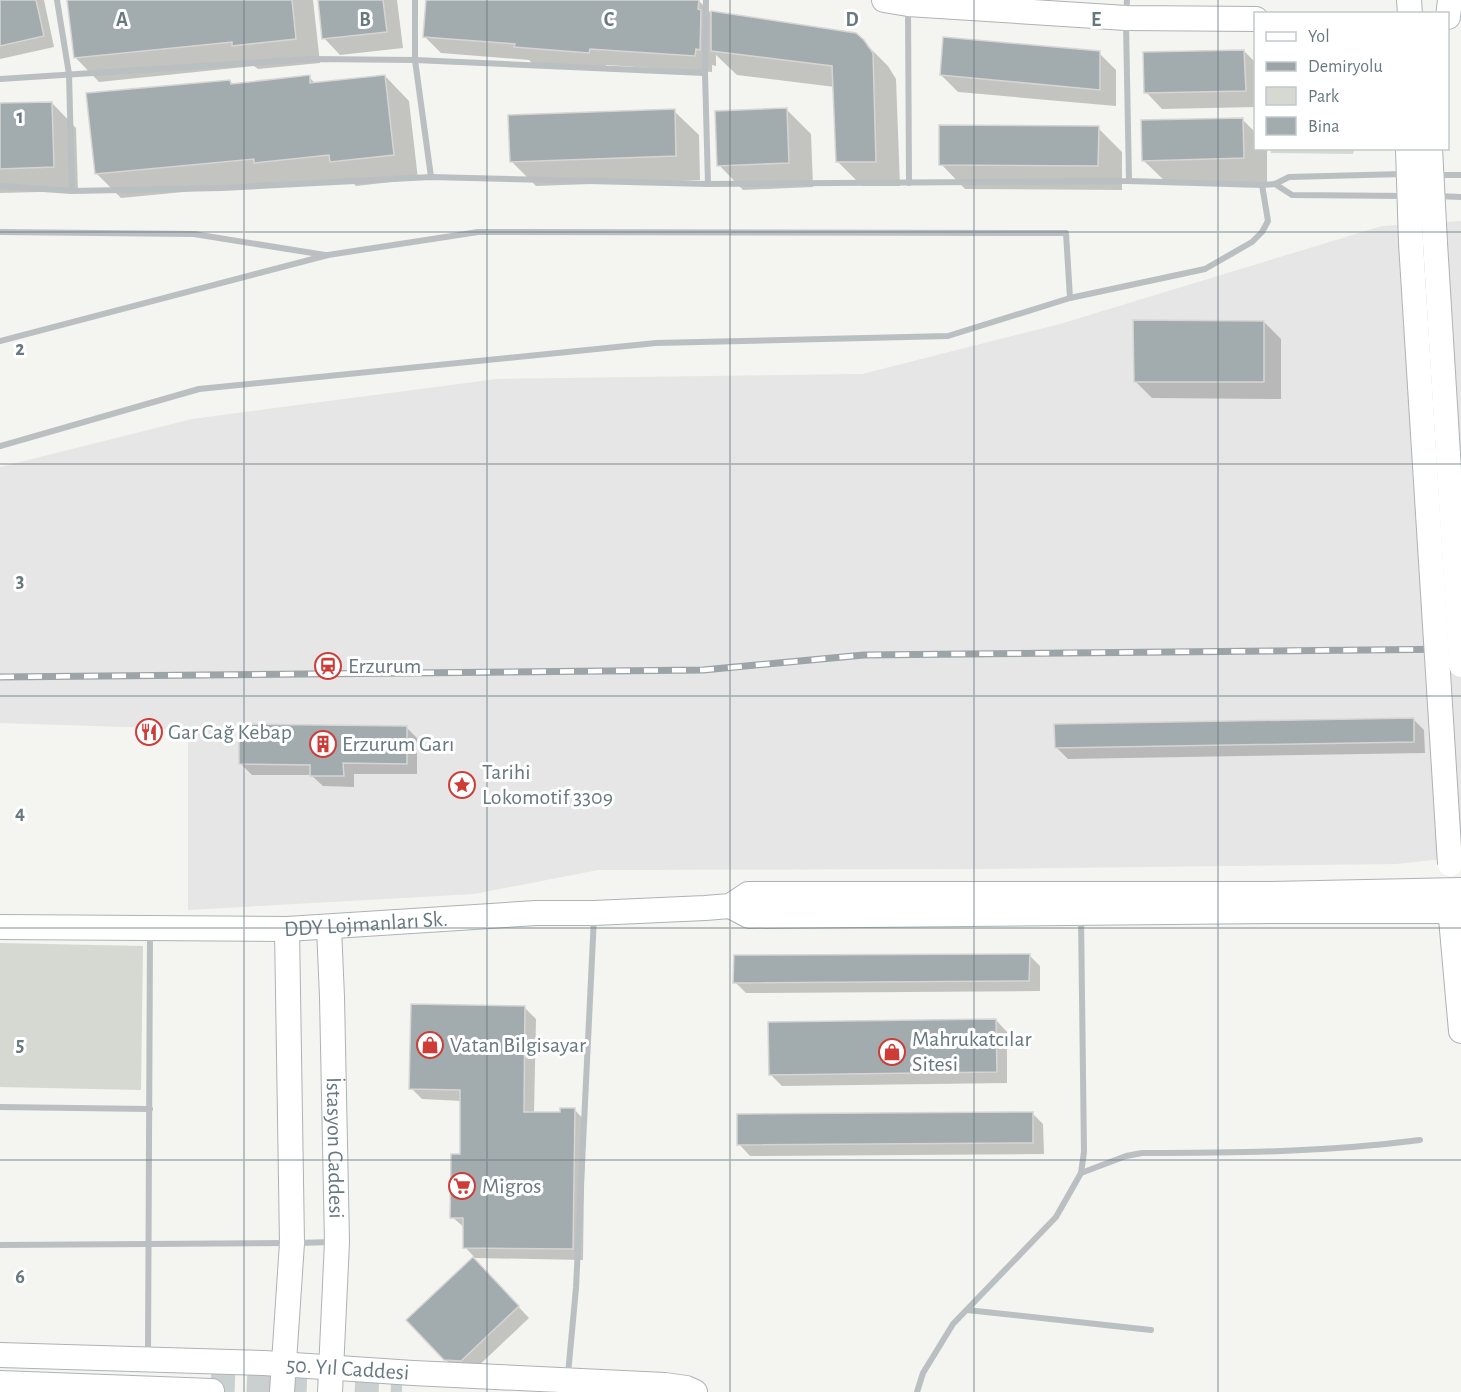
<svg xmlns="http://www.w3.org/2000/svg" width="1461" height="1392" font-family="'Alegreya Sans',sans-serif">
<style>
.built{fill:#e5e6e5}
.green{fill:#d5d9d1}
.shadow{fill:#0003}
.building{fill:#a2abae;stroke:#d6d5d4;stroke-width:1.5}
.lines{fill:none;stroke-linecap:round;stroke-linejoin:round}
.secondary-tunnel{stroke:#cacfcf;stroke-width:24;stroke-dasharray:24 12;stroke-linecap:butt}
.secondary-casing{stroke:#acb3b6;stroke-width:26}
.street{stroke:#babfc1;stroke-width:6}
.secondary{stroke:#fff;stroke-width:24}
.rail-casing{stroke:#9ca4a7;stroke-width:7}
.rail{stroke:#fff;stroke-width:4.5;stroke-dasharray:14;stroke-linecap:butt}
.secondary-bridge-casing{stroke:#acb3b6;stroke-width:26;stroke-linecap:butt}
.secondary-bridge{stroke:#fff;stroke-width:24}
.grid{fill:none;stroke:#67797f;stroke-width:1.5;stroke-opacity:0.55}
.labels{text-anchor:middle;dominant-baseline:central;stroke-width:6;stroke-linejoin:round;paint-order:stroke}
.poi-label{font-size:22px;fill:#67797f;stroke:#fff;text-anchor:start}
.street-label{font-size:22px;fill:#67797f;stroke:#fff}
.grid-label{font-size:20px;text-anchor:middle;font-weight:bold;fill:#67797f;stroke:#fff;stroke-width:6;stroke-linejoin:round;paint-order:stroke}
</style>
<rect width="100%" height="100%" fill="#f4f4f1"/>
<polygon class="built" points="1461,221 1461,857 1396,864 984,869 598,870 474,894 188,910 188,732 157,728 0,723 0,467 192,419 497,379 862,374 1060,324 1382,226"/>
<g class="green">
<polygon points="1271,149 1271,148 1355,149 1353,154 1271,153"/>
<polygon points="0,943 143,946 141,1090 0,1087"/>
</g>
<g class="shadow">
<polygon points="0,0 44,0 54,47 0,59"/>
<polygon points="69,0 313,0 320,63 258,69 254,66 99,82 75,57"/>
<polygon points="319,0 397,0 403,48 340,55 324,38"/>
<polygon points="427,0 698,0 713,15 863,41 888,66 896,79 900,186 862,186 837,161 835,87 737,75 716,55 716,66 712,65 712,72 606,65 606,69 533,64 529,60 441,53 424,36"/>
<polygon points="1244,51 1256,63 1256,107 1162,109 1146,92"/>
<polygon points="1099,53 1116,70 1116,106 958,92 941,75"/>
<polygon points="385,76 409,101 418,179 356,186 349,179 277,183 121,198 96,173 230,81 234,85 309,77 316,84"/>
<polygon points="52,103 76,128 78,191 0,193 0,105"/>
<polygon points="786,109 811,134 813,187 743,190 719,165"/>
<polygon points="674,111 699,135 700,180 536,186 511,161"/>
<polygon points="1242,119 1256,133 1256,148 1267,148 1267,182 1168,184 1143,160"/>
<polygon points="1098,128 1122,152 1122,190 965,189 941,164"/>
<polygon points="1264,322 1281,339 1281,399 1152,398 1135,381"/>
<polygon points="1413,719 1424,730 1425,753 1068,759 1057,748"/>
<polygon points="406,727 417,738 417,774 354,774 354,787 323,786 311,775 252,775 241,764"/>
<polygon points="1029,955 1040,966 1040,991 746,993 735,982"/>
<polygon points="525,1008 536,1019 534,1113 562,1114 574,1109 585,1121 583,1260 475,1258 465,1247 465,1228 452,1217 461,1156 462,1101 422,1099 411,1088"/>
<polygon points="996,1020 1007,1032 1007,1083 782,1086 771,1075"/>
<polygon points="1032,1113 1043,1124 1044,1154 750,1156 739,1144"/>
<polygon points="484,1270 529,1318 472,1372 457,1371 445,1359"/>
</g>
<g class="building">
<polygon points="0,0 36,0 44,36 0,46"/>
<polygon points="67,0 292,0 296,39 232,46 232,42 74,58"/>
<polygon points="318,0 383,0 387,32 322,39"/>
<polygon points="426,0 699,0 698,9 701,10 700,50 696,49 695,56 590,49 589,53 514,47 515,44 423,37"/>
<polygon points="711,11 856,33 864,40 873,53 876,162 836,162 832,66 711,51"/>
<polygon points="943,37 1100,51 1100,90 940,75"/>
<polygon points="1244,50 1246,91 1144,93 1143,52"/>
<polygon points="310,75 310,83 385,75 394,155 330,162 329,155 254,163 254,159 95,174 86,93 230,80 231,84"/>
<polygon points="52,102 54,167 0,169 0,103"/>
<polygon points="787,108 789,163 717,166 715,111"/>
<polygon points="675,109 676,156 510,162 508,115"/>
<polygon points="1243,118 1244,158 1142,161 1141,120"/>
<polygon points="939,125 1099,126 1098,166 939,165"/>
<polygon points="1133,320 1264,321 1264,382 1134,382"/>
<polygon points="1414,718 1414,742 1055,748 1054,724"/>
<polygon points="239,724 407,726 407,764 343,763 344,776 310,776 310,765 239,764"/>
<polygon points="1030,954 1029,981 733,983 734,955"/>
<polygon points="411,1004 525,1006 524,1112 560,1112 560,1108 575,1108 573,1249 463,1248 463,1218 450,1218 451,1154 460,1154 460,1090 409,1089"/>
<polygon points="996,1019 997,1072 769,1075 768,1022"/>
<polygon points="1033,1112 1033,1143 737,1145 737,1114"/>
<polygon points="473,1257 519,1306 461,1361 444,1360 406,1320"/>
</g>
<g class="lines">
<polyline class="secondary-tunnel" points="211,1380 402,1388"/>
<defs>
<g id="secondary">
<polyline points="884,0 908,4 1126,18 1256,19"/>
<polyline points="1409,0 1410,14"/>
<polyline points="1448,17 1450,0"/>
<polyline points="1408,148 1411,243"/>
<polyline points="1430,148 1435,243"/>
<polyline points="1449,896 1461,1031"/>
<polyline points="730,906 749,916 1272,911 1461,911"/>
<path id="s1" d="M0,927l287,2 249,-16h58l111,-5 25,-2 18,-12h518l195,-4"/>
<path id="s2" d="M329,928l3,69 5,245 -7,150"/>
<path id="s3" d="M0,1355l264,8 149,10 252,12 21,3 9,4"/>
<polyline points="0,1383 212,1391"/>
<polyline points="282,1392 292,1243 287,929"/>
</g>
</defs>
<use href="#secondary" class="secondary-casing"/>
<g class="street">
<polyline points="57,0 69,74 72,191"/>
<polyline points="415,0 415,60 431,177"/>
<polyline points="706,0 705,73 708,184"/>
<polyline points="908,10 909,183"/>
<polyline points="1126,14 1127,0"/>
<polyline points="0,79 311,59 415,60 705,73"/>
<polyline points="1437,175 1461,175"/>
<polyline points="1129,181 1262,185 1275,184 1289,177 1403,174"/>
<polyline points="1275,184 1292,195 1406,196"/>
<polyline points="0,186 72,191 222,188 431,177 708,184 1129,181 1126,24"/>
<polyline points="1437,196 1461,197"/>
<polyline points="0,232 194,234 325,255"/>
<polyline points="0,341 328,255 478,232 1066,233 1070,298"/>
<polyline points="0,446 199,389 656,343 948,336 1070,298 1205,269 1252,242 1262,232 1268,221 1262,185"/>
<polyline points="0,1107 150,1109"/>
<path d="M1081,1173l45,-17 16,-3c95,0 185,-1 278,-13"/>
<polyline points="298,1243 332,1242"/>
<polyline points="0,1245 287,1243"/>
<polyline points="967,1310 1151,1330"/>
<polyline points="148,1354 150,933"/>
<polyline points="568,1374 576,1288 594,917"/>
<polyline points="917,1392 923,1373 953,1324 1056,1217 1081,1173 1084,1152 1081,917"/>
</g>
<use href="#secondary" class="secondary"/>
<defs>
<polyline id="rail" points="0,677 703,670 864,655 1461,649"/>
</defs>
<use href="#rail" class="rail-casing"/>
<use href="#rail" class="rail"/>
<defs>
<g id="secondary-bridge">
<polyline points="1411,243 1450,864"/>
<polyline points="1435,243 1461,665"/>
</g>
</defs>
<use href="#secondary-bridge" class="secondary-bridge-casing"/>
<use href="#secondary-bridge" class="secondary-bridge"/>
</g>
<path class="grid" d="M244,0v1392M487,0v1392M730,0v1392M974,0v1392M1218,0v1392M0,232h1461M0,464h1461M0,696h1461M0,928h1461M0,1160h1461"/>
<defs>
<symbol id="station-ring" viewBox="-11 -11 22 22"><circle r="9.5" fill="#fff" stroke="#ce3c38" stroke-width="1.5"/><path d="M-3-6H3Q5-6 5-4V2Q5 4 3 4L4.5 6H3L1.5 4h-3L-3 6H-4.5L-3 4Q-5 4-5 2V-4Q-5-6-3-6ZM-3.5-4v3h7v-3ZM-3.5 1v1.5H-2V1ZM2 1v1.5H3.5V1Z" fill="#ce3c38"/></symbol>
<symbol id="restaurant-ring" viewBox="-11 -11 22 22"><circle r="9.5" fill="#fff" stroke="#ce3c38" stroke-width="1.5"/><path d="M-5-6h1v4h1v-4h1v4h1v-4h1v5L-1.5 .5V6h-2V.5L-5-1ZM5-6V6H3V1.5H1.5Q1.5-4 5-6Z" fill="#ce3c38"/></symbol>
<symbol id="building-ring" viewBox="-11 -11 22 22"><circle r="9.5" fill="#fff" stroke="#ce3c38" stroke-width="1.5"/><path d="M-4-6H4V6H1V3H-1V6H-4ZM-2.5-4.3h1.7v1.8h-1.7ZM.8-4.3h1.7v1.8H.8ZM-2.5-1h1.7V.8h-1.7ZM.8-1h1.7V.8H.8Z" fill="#ce3c38"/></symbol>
<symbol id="sight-ring" viewBox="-11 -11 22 22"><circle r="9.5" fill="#fff" stroke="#ce3c38" stroke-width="1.5"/><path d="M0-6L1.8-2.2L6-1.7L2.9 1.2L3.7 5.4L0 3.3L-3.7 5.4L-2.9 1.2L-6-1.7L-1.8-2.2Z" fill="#ce3c38"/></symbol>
<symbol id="shop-ring" viewBox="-11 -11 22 22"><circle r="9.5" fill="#fff" stroke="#ce3c38" stroke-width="1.5"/><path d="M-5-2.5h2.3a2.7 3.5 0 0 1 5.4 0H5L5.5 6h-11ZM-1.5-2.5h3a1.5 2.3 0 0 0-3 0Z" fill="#ce3c38"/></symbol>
<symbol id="supermarket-ring" viewBox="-11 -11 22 22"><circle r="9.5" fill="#fff" stroke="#ce3c38" stroke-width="1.5"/><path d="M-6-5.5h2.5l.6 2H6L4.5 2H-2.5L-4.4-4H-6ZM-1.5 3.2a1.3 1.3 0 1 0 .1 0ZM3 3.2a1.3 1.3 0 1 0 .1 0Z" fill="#ce3c38"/></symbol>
</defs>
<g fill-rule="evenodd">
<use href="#station-ring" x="313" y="651" width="30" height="30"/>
<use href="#restaurant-ring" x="134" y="717" width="30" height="30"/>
<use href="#building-ring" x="308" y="729" width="30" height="30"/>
<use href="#sight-ring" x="447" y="770" width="30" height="30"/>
<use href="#shop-ring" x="415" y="1030" width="30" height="30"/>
<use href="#shop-ring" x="877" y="1037" width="30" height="30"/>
<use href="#supermarket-ring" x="447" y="1171" width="30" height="30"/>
</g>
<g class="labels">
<g class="poi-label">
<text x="348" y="666">Erzurum</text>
<text x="168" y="732">Gar Cağ Kebap</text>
<text x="342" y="744">Erzurum Garı</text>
<text x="482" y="772">Tarihi<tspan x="482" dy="25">Lokomotif 3309</tspan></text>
<text x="912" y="1039">Mahrukatcılar<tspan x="912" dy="25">Sitesi</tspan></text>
<text x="450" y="1045">Vatan Bilgisayar</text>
<text x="482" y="1186">Migros</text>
</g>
<g class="street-label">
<text stroke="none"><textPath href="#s1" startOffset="366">DDY Lojmanları Sk.</textPath></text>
<text stroke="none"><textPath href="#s2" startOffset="220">İstasyon Caddesi</textPath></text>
<text stroke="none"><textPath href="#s3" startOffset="348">50. Yıl Caddesi</textPath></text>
</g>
</g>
<g class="grid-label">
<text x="122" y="26">A</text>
<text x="365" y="26">B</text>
<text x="609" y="26">C</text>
<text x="852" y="26">D</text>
<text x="1096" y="26">E</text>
<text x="20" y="123">1</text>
<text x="20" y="355">2</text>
<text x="20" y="587">3</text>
<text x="20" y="819">4</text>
<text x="20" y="1051">5</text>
<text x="20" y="1283">6</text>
</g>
<rect x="1254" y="12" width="195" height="138" fill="#ffffff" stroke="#c2c9cc" stroke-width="1.5"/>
<rect x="1266" y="32" width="30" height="9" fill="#ffffff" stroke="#c2c9cc" stroke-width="1.5"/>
<text x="1308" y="42" font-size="18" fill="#67797f">Yol</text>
<rect x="1266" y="62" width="30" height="9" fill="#9ca4a7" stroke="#c2c9cc" stroke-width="1.5"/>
<text x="1308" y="72" font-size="18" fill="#67797f">Demiryolu</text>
<rect x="1266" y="87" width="30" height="18" fill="#d5d9d1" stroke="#c2c9cc" stroke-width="1.5"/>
<text x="1308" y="102" font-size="18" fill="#67797f">Park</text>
<rect x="1266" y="117" width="30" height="18" fill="#a2abae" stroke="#c2c9cc" stroke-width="1.5"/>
<text x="1308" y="132" font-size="18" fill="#67797f">Bina</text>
</svg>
